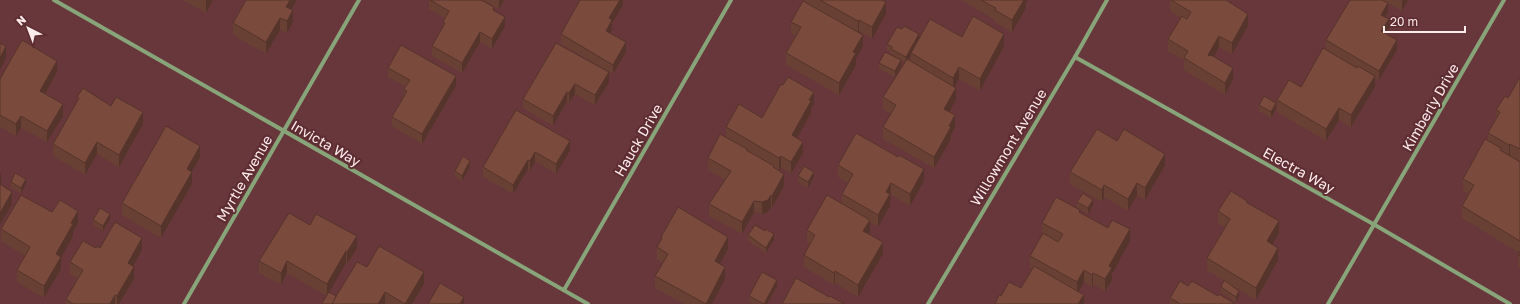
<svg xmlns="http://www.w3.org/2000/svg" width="1520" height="304" font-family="'Golos Text',sans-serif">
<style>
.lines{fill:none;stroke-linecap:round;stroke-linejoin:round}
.street{stroke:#88a57a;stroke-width:4}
.wall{fill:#694034;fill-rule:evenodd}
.shaded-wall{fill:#55342b}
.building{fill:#7a4a3d;stroke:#55342b}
.labels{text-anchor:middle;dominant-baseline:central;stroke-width:4;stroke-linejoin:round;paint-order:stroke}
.street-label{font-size:14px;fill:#feebec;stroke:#5c2c31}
</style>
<rect width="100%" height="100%" fill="#68373b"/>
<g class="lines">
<g class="street">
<polyline points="54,0 588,304"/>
<polyline points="1075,57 1375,225 1510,304"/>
<polyline points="564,290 731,0"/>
<polyline points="184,304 359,0"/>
<polyline points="928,304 1075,57 1107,0"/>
<polyline points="1328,304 1504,0"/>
</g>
</g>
<g class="wall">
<polygon points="183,0 213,0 206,13"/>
<polygon points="246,0 297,0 291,9 293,22 287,33 280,30 266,54 233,35 233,23"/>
<polygon points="429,0 481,0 494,11 505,26 492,49 480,42 462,73 432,56 432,46 443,26 443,22 445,18 429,9"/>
<polygon points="483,0 504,0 499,9"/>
<polygon points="623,0 623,5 612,23 612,30 610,33 626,52 613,74 561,44 561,34"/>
<polygon points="805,0 882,0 886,14 872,39 859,31 863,46 856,59 856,65 839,95 786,65 786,53 796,36 791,34 791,22 805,2"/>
<polygon points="963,0 1028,0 1026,3 1026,8 1012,32 995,22 995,20 963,1"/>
<polygon points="1170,0 1230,0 1229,2 1248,26 1232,54 1219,47 1214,56 1233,80 1225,95 1184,70 1184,60 1168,51 1168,39 1181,18 1170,11"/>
<polygon points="1383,0 1408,0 1402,11"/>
<polygon points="1388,13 1386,17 1389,28 1386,34 1397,50 1379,80 1375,78 1375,87 1351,127 1339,120 1326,141 1277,112 1277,100 1301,87 1326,50 1326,40"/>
<path d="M962,37l42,9 -24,45 -21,-12 -4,8 1,13 -7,12 6,15 -4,8v4l-17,29 -51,-29v-12l8,-13 -8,-5v-12l22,-35 -14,-8v-2l-4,-2v-6l32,-6zM911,55v6l-3,-1z"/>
<polygon points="556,43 609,82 595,105 575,94 569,103 567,101 553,126 523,108 523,99"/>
<polygon points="879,63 901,66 895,77 879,69"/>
<polygon points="388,68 456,86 422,144 392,126 392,117 404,95 404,89 406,87 388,77"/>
<polygon points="57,72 45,94 63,116 47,142 21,128 16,136 0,127 0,79"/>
<polygon points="1520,77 1520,161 1510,156 1520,162 1520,268 1518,267 1518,255 1519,253 1462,218 1462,206 1469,194 1463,191 1463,179 1488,140 1488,133 1496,118 1496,110 1508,98"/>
<polygon points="77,97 111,106 143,124 119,167 97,154 85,175 53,156 53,144 77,101"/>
<polygon points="814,104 811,108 811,113 797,138 803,153 791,174 781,167 779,170 774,167 784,186 772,208 771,207 768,212 762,214 754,212 742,234 709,216 709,204 725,180 708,170 708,158 726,137 726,127"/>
<polygon points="1259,105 1276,109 1271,118 1259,111"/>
<polygon points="516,110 570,150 556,174 535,161 530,171 528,169 513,194 483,177 483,167"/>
<polygon points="1117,141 1165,165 1145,200 1137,195 1128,211 1104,197 1102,202 1070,184 1070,172"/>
<polygon points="200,157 192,172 192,184 161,238 122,215 122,203"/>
<polygon points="838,165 924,181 910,206 891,195 890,196 890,206 878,227 870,222 870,232 868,234 883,254 858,297 835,283 834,285 804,267 804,255 810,244 807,242 807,230 842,204 842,194 848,183 838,177"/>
<polygon points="470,166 462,181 455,177 455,171"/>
<polygon points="798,176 814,177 808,188 798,182"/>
<polygon points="11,182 26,184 21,193 11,188"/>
<polygon points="1077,202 1093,205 1088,214 1077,208"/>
<polygon points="1247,203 1279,233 1272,245 1278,260 1256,300 1229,284 1239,297 1236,302 1221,293 1221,287 1224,281 1207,270 1207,258 1225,228 1218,223 1218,211"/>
<polygon points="52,212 78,223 73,232 73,236 61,258 61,269 44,298 17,282 17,270 25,256 1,241 1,229"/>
<polygon points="1080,213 1130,241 1112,274 1112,280 1105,291 1093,284 1092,287 1084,282 1078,292 1084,304 1001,296 1021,288 1032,269 1030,268 1030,256 1042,235 1042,223"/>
<polygon points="110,219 103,231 93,225 93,220"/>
<polygon points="310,225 357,248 347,264 346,263 329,292 336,296 367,267 424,284 412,304 322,304 327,296 287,273 281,285 259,273 259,261"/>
<polygon points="748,235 774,239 766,253 748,241"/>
<polygon points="661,237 728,249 720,264 725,279 712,304 684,304 655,288 655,276 663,263 657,259 657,247 661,241"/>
<polygon points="96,248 142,250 133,266 134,279 119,304 66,304 66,299 78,279 70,274 70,262"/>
<polygon points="777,286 767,304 753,304 749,302 749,296"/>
<polygon points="1188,286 1218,296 1235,304 1170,304 1170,298"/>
</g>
<g class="shaded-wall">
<polygon points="206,0 213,0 206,13"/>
<polygon points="290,0 297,0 286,18 286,7"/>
<polygon points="499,0 504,0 499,9"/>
<polygon points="620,0 623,0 623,5 612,23 612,30 606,40 606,31 609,18"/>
<polygon points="1024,0 1028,0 1026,3 1026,8 1012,32 1012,20"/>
<polygon points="1402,0 1408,0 1402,11"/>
<polygon points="886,2 886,14 872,39 872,27"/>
<polygon points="1388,3 1388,13 1381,24 1381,15"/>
<polygon points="293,10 293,22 287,33 287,21"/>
<polygon points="1248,14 1248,26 1232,54 1232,43"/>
<polygon points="505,17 505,26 492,49 492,39"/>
<polygon points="280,18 280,30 266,54 266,42"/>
<polygon points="1389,19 1389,28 1381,41 1381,31"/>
<polygon points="859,20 859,31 858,33 858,21"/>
<polygon points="480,32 480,42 462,73 462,63"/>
<polygon points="919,34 919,40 911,53 911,55 906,63 906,57"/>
<polygon points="1004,34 1004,46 980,91 980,79"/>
<polygon points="863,35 863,46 856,59 856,65 839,95 839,83 853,52"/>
<polygon points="1219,36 1219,47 1208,67 1208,55"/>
<polygon points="1397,40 1397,50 1379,80 1379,71"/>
<polygon points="626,42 626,52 613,74 613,65"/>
<polygon points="6,46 6,58 0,70 0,58"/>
<polygon points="901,60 901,66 895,77 895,71"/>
<polygon points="57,61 57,72 40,103 40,91"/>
<polygon points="959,67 959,79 953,90 953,78"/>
<polygon points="1233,68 1233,80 1225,95 1225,83"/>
<polygon points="609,72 609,82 595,105 595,95"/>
<polygon points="456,76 456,86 422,144 422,134"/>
<polygon points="1375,76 1375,87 1351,127 1351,115"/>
<polygon points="575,84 575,94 569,103 569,93"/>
<polygon points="956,88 956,100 944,121 944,109"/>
<polygon points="567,92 567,101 553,126 553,116"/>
<polygon points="814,92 814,104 811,108 811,113 792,147 792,135 809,100"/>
<polygon points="1276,103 1276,109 1271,118 1271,112"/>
<polygon points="63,104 63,116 47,142 47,131"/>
<polygon points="1339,108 1339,120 1326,141 1326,129"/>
<polygon points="143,112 143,124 119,167 119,155"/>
<polygon points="955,115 955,127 951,135 951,139 934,168 934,157 949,126"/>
<polygon points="21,116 21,128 16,136 16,124"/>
<polygon points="570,141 570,150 556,174 556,164"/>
<polygon points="97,142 97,154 85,175 85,163"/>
<polygon points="803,142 803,153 791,174 791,162"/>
<polygon points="1510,144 1510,156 1509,157 1509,145"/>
<polygon points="200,146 200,157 192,172 192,184 161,238 161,226 187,169"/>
<polygon points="535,152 535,161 530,171 530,161"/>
<polygon points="1165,154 1165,165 1145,200 1145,188"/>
<polygon points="781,156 781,167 779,170 779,158"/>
<polygon points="528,160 528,169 513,194 513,185"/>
<polygon points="470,161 470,166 462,181 462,176"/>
<polygon points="924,169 924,181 910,206 910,194"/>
<polygon points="814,172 814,177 808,188 808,182"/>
<polygon points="1,173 1,185 0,186 0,174"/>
<polygon points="784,174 784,186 772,208 772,196"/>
<polygon points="26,179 26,184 21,193 21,188"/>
<polygon points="891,183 890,206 878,227 878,215 886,192"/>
<polygon points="1137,183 1137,195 1128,211 1128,199"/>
<polygon points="1104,185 1104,197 1102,202 1102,190"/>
<polygon points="12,192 12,204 0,225 0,213"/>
<polygon points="771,195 771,207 768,212 762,214 762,202"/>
<polygon points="1093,200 1093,205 1088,214 1088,208"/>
<polygon points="754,201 754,212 742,234 742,222"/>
<polygon points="78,211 78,223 73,232 73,236 61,258 61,269 44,298 44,286 56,254 71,223"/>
<polygon points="110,214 110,219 103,231 103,226"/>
<polygon points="870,220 870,232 863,243 863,231"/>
<polygon points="1279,221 1279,233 1267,253 1267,241"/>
<polygon points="1130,229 1130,241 1112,274 1112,280 1105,291 1105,279 1109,266"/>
<polygon points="774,234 774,239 766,253 766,248"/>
<polygon points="357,236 357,248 347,264 347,252"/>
<polygon points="728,237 728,249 715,273 715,261"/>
<polygon points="142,238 142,250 128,275 128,263"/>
<polygon points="883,242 883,254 858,297 858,285"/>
<polygon points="1278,248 1278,260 1256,300 1256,288"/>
<polygon points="346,251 346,263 327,296 327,284"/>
<polygon points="287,261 287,273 281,285 281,273"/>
<polygon points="134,267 134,279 119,304 117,304 117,296"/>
<polygon points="725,267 725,279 712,304 706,304"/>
<polygon points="1084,270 1084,282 1077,294 1077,282"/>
<polygon points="835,271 835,283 834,285 834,273"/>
<polygon points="424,272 424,284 412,304 405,304"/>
<polygon points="1093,273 1093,284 1092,287 1092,275"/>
<polygon points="777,280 777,286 767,304 764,304"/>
<polygon points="1239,291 1239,297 1236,302 1236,297"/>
<polygon points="385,292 385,304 378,304"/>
<polygon points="115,295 115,304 110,304"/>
<polygon points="1084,295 1084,304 1078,304"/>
<polygon points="464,297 464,304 460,304"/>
</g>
<g class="building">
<polygon points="246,0 290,0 286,7 293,10 287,21 280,18 266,42 233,23"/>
<polygon points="430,0 481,0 494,7 493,10 505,17 492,39 480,32 462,63 432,46 445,23 443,22 449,11"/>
<polygon points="580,0 620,0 609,18 612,20 606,31 626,42 613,65 561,34"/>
<polygon points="820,0 882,0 886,2 872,27 859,20 858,21"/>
<polygon points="981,0 1024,0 1012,20 995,10 996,8"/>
<polygon points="1171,0 1226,0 1248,14 1232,43 1219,36 1208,55 1210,56 1211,55 1233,68 1225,83 1184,58 1188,51 1168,39 1182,16 1187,19 1191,12"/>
<polygon points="1350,0 1382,0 1388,3 1381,15 1389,19 1381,31 1397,40 1379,71 1326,40"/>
<polygon points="803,1 863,35 853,52 856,53 839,83 786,53 801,27 791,22"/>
<polygon points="973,16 1004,34 980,79 959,67 953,78 911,53 930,19 962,37"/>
<polygon points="904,26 919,34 906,57 891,49 892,47 887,44 897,27 902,29"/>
<polygon points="22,40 57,61 40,91 63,104 47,131 21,116 16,124 0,115 0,79"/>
<polygon points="0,43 6,46 0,58"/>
<polygon points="556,43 609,72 595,95 575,84 569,93 567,92 553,116 523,99"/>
<polygon points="401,45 456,76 422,134 392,117 407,91 404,89 410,80 388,68"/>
<polygon points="1323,48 1357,68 1358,66 1375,76 1351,115 1339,108 1326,129 1277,100 1289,80 1301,87"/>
<polygon points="885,52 901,60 895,71 879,63"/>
<polygon points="907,59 956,88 944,109 955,115 949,126 951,127 934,157 883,127 896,105 883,97"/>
<polygon points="788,77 814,92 809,100 811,101 792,135 803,142 791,162 781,156 779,158 726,127 739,104 762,118 781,84 783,85"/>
<polygon points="1520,77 1520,149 1510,144 1509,145 1488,133 1500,112 1496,110 1505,96 1508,98"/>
<polygon points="83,88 111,106 116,97 143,112 119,155 97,142 85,163 53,144 79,98 77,97"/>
<polygon points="1264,96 1276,103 1271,112 1259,105"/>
<polygon points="516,110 570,141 556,164 535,152 530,161 528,160 513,185 483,167"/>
<polygon points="166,126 200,146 187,169 192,172 161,226 122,203"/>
<polygon points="1097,129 1117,141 1124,129 1165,154 1145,188 1137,183 1128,199 1104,185 1102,190 1070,172"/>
<polygon points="856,133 898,157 899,155 924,169 910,194 891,183 886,192 890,194 878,215 842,194 853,174 838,165"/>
<polygon points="720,134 747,149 746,150 774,166 773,167 784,174 772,196 771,195 768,200 762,202 754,201 742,222 709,204 731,171 708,158"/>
<polygon points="1485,139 1501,148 1500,150 1520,162 1520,241 1462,206 1474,185 1463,179"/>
<polygon points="463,156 470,161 462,176 455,171"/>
<polygon points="804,166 814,172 808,182 798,176"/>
<polygon points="15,173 26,179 21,188 11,182"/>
<polygon points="0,184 12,192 0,213"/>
<polygon points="1231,191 1247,201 1246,202 1279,221 1267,241 1278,248 1256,288 1207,258 1230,219 1218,211"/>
<polygon points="1083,193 1093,200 1088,208 1077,202"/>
<polygon points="21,195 52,212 60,200 78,211 71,223 73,224 56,254 61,257 44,286 17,270 30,247 1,229"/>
<polygon points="827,195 870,220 863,231 883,242 858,285 835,271 834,273 804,255 815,235 807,230"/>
<polygon points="1056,197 1080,210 1079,212 1108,228 1112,220 1130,229 1109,266 1112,268 1105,279 1093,273 1092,275 1084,270 1077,282 1030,256 1043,233 1058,242 1063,234 1042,223"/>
<polygon points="678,207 728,237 715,261 725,267 706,304 655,276 668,254 657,247 662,238 661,237"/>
<polygon points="100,208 110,214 103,226 93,220"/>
<polygon points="289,213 310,225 316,214 357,236 347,252 346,251 327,284 287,261 281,273 259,261"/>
<polygon points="115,222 142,238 128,263 134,267 117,296 115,295 110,304 73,304 66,299 83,270 70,262 83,241 96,248 97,246 100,248"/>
<polygon points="755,225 765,231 766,229 774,234 766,248 748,235"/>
<polygon points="379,246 424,272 405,304 385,292 378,304 334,304 332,303 357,262 367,267"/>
<polygon points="1520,251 1520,256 1518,255"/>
<polygon points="1034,266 1084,295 1078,304 995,304 999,295 1001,296 1009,282 1021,288"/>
<polygon points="762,272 777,280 764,304 749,296"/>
<polygon points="796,278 829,297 830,296 844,304 782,304"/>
<polygon points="1224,280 1239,291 1236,297 1221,287"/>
<polygon points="1180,281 1188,286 1192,281 1218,296 1219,294 1235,304 1178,304 1179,303 1170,298"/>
<polygon points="440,283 464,297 460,304 428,304"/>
<polygon points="329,292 336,296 332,304 324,304 322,303"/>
</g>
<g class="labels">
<g class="street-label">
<text transform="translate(1430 107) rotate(-60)">Kimberly Drive</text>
<text transform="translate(638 140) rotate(-60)">Hauck Drive</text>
<text transform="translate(326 143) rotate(30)">Invicta Way</text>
<text transform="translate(1008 147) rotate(-59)">Willowmont Avenue</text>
<text transform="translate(1299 170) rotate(29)">Electra Way</text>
<text transform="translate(244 178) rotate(-60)">Myrtle Avenue</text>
</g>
</g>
<g transform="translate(28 28) rotate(318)" stroke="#5c2c31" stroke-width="3" paint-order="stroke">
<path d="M0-3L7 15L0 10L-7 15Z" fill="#feebec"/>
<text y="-6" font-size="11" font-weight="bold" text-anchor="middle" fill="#feebec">N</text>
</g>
<path d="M1384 26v6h81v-6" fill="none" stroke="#feebec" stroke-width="2"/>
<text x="1390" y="26" font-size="12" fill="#feebec" stroke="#5c2c31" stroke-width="3" paint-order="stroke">20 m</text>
</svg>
